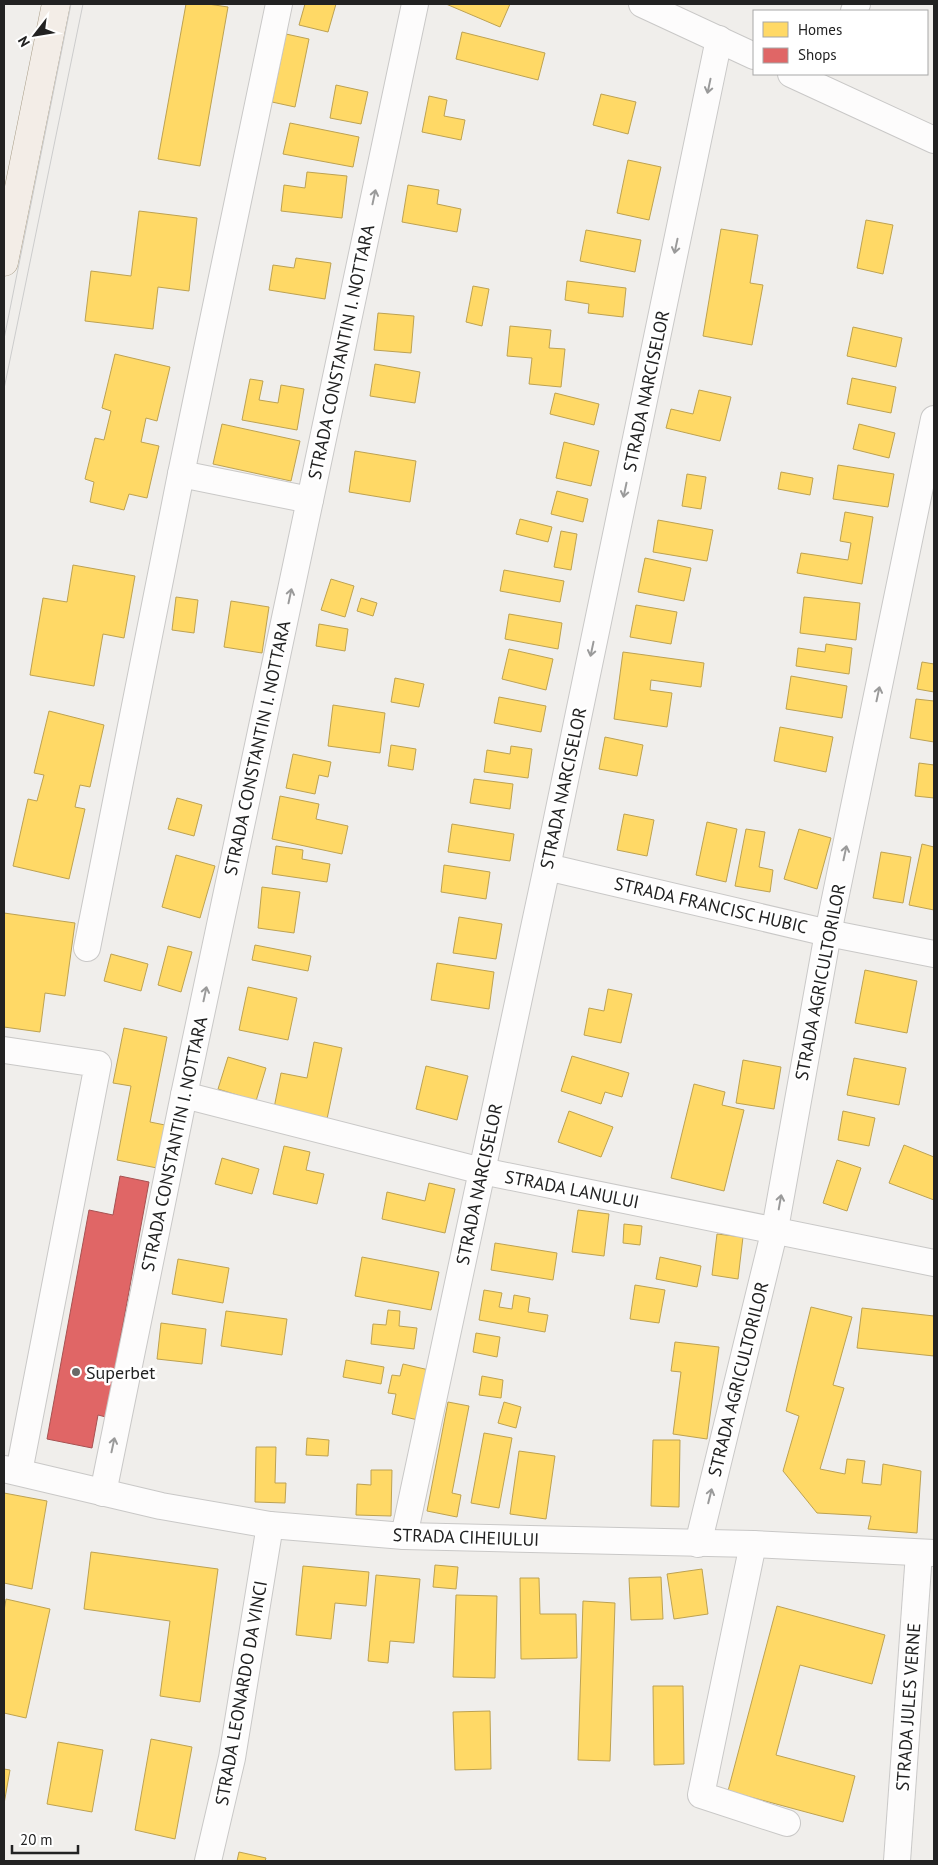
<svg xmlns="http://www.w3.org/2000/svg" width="938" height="1865" font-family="'PT Sans',sans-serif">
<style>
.homes{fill:#ffd966;stroke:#bda252}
.shops{fill:#e06666;stroke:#a75252}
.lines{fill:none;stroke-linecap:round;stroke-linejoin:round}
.minor-casing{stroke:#c9c8c7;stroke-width:28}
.major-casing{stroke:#a79c86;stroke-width:29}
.minor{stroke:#fdfcfc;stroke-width:26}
.major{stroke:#f3ede7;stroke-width:28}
.tram{stroke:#ccc;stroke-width:1}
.oneway{stroke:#9a9a9a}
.poi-dot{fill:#6a6968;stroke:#fff;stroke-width:2}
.labels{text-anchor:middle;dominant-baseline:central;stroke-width:5;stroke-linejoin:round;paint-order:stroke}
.street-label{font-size:18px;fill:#222;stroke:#fff}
.poi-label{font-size:18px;fill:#222;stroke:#fff;text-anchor:start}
</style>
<rect width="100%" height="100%" fill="#f0eeeb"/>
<g class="homes">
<polygon points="186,4 208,4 228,7 200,166 158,159"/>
<polygon points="305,4 336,4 328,32 299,25"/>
<polygon points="446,4 510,4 500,27"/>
<polygon points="462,32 545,53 538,80 456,59"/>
<polygon points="286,34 309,39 295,107 272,102"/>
<polygon points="336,85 368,92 361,124 330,118"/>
<polygon points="601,94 636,102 628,134 593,125"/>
<polygon points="429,96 447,100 444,116 465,120 461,140 422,132"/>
<polygon points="290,123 359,137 353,167 283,154"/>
<polygon points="628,160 661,167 649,220 617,213"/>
<polygon points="307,172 347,176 342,218 281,211 284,185 305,188"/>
<polygon points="408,185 439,190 437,204 461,209 457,232 402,222"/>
<polygon points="139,211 197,218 189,291 158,287 153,329 85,321 91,271 131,276"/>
<polygon points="866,220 893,225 883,274 857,268"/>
<polygon points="721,229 758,235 750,283 763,285 752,345 703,336"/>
<polygon points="586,230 641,240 635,272 580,261"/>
<polygon points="296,258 331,263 325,299 269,290 273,265 294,268"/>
<polygon points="567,281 626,288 623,317 588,313 589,304 565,300"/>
<polygon points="473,286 489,289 482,326 466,322"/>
<polygon points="378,313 414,316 411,353 374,350"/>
<polygon points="510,326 551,330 549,348 565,349 561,387 529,384 532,358 507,356"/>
<polygon points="853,327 902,338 896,367 847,356"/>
<polygon points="115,354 170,367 157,421 146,418 141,442 159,446 147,498 129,494 124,510 90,502 94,482 85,479 95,438 104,440 111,411 102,408"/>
<polygon points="375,364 420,372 415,403 370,396"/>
<polygon points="852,378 896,387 891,413 847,404"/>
<polygon points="250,379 263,381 259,400 278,403 281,385 304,389 297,430 242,420"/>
<polygon points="699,390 731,397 720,441 666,428 671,409 693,414"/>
<polygon points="555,393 599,404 594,425 550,414"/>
<polygon points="222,424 300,441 291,481 213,464"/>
<polygon points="859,424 895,433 889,458 853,449"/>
<polygon points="564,442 599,451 591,486 556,478"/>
<polygon points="355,451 416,461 410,502 349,492"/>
<polygon points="838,465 894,474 888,507 833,499"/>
<polygon points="781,472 813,478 810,495 778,489"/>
<polygon points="687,474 706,477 701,509 682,506"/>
<polygon points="557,491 588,499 583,522 551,514"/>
<polygon points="845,512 873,517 862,584 797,573 801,553 848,560 851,543 840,541"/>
<polygon points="520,519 552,527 548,542 516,534"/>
<polygon points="658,520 713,530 707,561 653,552"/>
<polygon points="561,531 577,534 571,570 554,567"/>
<polygon points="645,558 691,568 684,601 638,592"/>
<polygon points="73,565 135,576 124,638 103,634 94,686 30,675 43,598 67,602"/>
<polygon points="504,570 564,581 560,602 500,591"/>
<polygon points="331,579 354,586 345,617 321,610"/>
<polygon points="176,597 198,600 194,633 172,630"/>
<polygon points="804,597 860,603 856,640 800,633"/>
<polygon points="361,598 377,603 373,616 357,611"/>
<polygon points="231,601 269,607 262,653 224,647"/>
<polygon points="636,605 677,612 671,644 630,637"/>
<polygon points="509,614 562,623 558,649 505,639"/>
<polygon points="319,624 348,629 345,651 316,646"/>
<polygon points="826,644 852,648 849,674 796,666 798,648 825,652"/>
<polygon points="509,649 553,659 546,690 502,679"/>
<polygon points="623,652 704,663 701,687 651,680 650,690 672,693 667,727 614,719"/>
<polygon points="922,662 934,664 934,692 917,689"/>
<polygon points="791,676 847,686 842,718 786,709"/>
<polygon points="395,678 424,684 419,707 391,702"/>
<polygon points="499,697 546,706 541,732 494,723"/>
<polygon points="916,699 934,701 934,742 910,738"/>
<polygon points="333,705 385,713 380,753 328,746"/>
<polygon points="49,711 104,725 90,787 80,785 75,807 85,809 69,879 13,866 28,799 37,801 44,775 34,773"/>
<polygon points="780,727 833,737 826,772 774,761"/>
<polygon points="605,737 643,745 637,776 599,769"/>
<polygon points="391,745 416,749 413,770 388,766"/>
<polygon points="511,746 532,749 528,778 484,772 487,750 510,754"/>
<polygon points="293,754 331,762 328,777 319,775 315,794 286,788"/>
<polygon points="919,763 934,765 934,798 915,796"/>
<polygon points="474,779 513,784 510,809 470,803"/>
<polygon points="280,796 319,804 316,819 348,826 342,854 272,839"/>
<polygon points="177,798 202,805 194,836 168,829"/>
<polygon points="624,814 654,820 647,856 617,850"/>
<polygon points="707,822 737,829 726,882 696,875"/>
<polygon points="452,824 514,834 510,861 448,852"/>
<polygon points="746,829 765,832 759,867 773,870 770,892 735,886"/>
<polygon points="799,829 831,838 817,889 784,879"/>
<polygon points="922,844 934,847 934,910 909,905"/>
<polygon points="276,846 303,850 302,859 330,864 327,882 272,874"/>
<polygon points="881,852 911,857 903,903 873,898"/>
<polygon points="176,855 215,866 200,918 162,907"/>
<polygon points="444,865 490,872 486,899 441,892"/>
<polygon points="262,887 300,892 294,933 258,928"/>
<polygon points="4,913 75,923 65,996 45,993 40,1032 4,1027"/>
<polygon points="459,917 502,924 496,959 453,953"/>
<polygon points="255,945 311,956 308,971 252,960"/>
<polygon points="168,946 192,952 181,992 158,985"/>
<polygon points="111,954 148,964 141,991 104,981"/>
<polygon points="437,963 494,972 489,1009 431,1000"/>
<polygon points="865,970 917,981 907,1033 855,1023"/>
<polygon points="248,987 297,998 288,1040 239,1030"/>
<polygon points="608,989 632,994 621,1043 584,1035 589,1008 604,1011"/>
<polygon points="124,1028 167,1037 150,1122 170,1126 162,1169 117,1160 131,1086 113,1083"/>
<polygon points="314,1042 342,1048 327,1119 274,1108 281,1073 307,1078"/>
<polygon points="572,1056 629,1073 622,1097 605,1092 601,1104 561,1091"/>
<polygon points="228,1057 266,1068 256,1101 218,1089"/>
<polygon points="854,1058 906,1068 899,1105 847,1095"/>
<polygon points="743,1060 781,1067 774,1109 736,1103"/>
<polygon points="426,1066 468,1076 457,1120 416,1109"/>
<polygon points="694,1084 725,1092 722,1105 744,1110 724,1191 671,1178"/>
<polygon points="569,1111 613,1127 601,1157 558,1142"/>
<polygon points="843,1111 875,1118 869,1146 838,1140"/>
<polygon points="904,1145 934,1157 934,1200 889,1183"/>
<polygon points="284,1146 310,1152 306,1170 324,1174 317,1204 273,1194"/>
<polygon points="222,1158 259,1169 252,1194 215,1184"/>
<polygon points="837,1160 861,1168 847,1211 823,1203"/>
<polygon points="429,1183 455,1189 445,1233 382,1219 387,1192 425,1201"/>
<polygon points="578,1210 609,1214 604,1256 572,1252"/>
<polygon points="624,1224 642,1226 640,1245 623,1243"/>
<polygon points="717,1234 743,1237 738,1279 712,1275"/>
<polygon points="495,1243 557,1253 553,1280 491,1270"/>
<polygon points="362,1257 439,1272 431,1310 355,1296"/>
<polygon points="660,1257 701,1266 697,1287 656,1279"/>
<polygon points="178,1259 229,1268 223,1303 172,1294"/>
<polygon points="635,1285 665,1290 659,1323 630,1319"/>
<polygon points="484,1290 502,1293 499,1307 512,1309 514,1295 530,1298 528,1312 548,1315 545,1332 479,1320"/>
<polygon points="811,1307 852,1317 833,1385 844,1388 820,1469 845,1474 847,1459 865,1461 862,1483 881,1485 883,1464 921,1471 917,1533 868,1529 871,1516 817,1513 783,1471 799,1416 786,1411"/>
<polygon points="862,1308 934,1316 934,1356 857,1348"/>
<polygon points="388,1310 400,1311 399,1326 417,1328 414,1349 371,1344 373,1324 386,1325"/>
<polygon points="226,1311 287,1319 282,1355 221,1346"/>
<polygon points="161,1323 206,1329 202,1364 157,1359"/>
<polygon points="476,1333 500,1337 497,1357 473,1352"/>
<polygon points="675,1342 719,1347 707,1439 673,1434 681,1372 671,1371"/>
<polygon points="346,1360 384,1367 381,1384 343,1377"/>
<polygon points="403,1364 429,1370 418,1420 392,1414 396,1394 388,1393 392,1375 400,1376"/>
<polygon points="482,1376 503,1380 501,1398 479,1395"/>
<polygon points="448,1402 469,1406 452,1493 461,1495 457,1517 427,1511"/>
<polygon points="504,1402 521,1407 516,1428 498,1423"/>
<polygon points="484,1433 512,1438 499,1508 471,1503"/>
<polygon points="307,1438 329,1440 328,1456 306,1455"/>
<polygon points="653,1440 680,1440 679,1507 651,1506"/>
<polygon points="256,1447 276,1447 275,1483 286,1483 285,1503 255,1502"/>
<polygon points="519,1451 555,1456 546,1519 510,1514"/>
<polygon points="371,1470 392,1470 391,1516 356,1515 357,1484 371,1485"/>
<polygon points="4,1493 47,1501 32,1589 4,1583"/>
<polygon points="91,1552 218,1569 200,1702 160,1696 170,1621 84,1609"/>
<polygon points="435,1565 458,1567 456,1589 433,1587"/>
<polygon points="303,1566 369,1572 366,1606 335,1603 331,1639 296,1635"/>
<polygon points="702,1569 708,1614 674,1619 667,1574"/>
<polygon points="376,1575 420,1579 414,1643 390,1641 388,1663 368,1661"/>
<polygon points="661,1577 663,1619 631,1620 629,1578"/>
<polygon points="520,1578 539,1578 540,1614 576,1614 577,1658 521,1659"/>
<polygon points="456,1595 497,1596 495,1678 453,1677"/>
<polygon points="6,1599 50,1609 26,1718 4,1713 4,1611"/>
<polygon points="583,1601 615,1603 610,1761 578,1760"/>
<polygon points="777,1606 885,1635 872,1684 800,1665 776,1755 855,1776 843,1822 728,1791"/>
<polygon points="653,1686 683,1686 684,1764 654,1765"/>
<polygon points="490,1711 491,1769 455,1770 453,1712"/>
<polygon points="151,1739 192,1747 175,1839 135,1830"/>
<polygon points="58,1742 103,1750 92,1812 47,1804"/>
<polygon points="4,1769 10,1770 4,1804"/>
<polygon points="239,1852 266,1858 265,1861 237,1861"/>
</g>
<polygon class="shops" points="120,1176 149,1182 106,1417 98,1415 92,1448 47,1439 89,1210 113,1215"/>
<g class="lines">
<defs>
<g id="minor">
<polyline points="642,4 754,56"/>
<polyline points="854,11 857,4"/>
<polyline points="791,74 934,140"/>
<polyline points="181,474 310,500"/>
<polyline points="547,867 828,933 934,954"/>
<polyline points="87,948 181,474 279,4"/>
<polyline points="4,1050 98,1064 19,1472"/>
<polyline points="184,1095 482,1171 934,1263"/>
<polyline points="4,1469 161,1506 270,1525 404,1536 753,1544 934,1553"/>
<polyline points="103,1493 184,1095 415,4"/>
<polyline points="404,1536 547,867 719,39"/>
<polyline points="698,1544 775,1229 828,933 934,419"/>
<polyline points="753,1544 701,1795 787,1823"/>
<polyline points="208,1861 232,1758 270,1525"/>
<polyline points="897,1861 919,1553"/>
</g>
<polyline id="major" points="4,262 56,4"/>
</defs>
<use href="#minor" class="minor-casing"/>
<use href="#major" class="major-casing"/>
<use href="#minor" class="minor"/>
<use href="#major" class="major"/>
<g class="tram">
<polyline points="4,339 71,4"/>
<polyline points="4,389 83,4"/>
</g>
</g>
<defs><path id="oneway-shaft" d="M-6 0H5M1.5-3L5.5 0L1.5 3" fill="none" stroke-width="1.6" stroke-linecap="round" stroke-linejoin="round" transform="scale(1.25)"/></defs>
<g class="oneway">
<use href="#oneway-shaft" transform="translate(709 86) rotate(102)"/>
<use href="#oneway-shaft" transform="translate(374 197) rotate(-78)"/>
<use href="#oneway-shaft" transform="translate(676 246) rotate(102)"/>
<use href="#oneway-shaft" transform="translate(625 490) rotate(102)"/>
<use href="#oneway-shaft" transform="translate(290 596) rotate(-78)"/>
<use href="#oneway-shaft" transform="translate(592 649) rotate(102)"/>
<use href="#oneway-shaft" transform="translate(878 694) rotate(-78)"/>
<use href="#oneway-shaft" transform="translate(845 853) rotate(-78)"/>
<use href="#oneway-shaft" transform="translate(205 994) rotate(-78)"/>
<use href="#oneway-shaft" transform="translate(780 1202) rotate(-80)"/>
<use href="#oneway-shaft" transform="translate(113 1445) rotate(-78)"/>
<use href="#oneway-shaft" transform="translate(710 1496) rotate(-76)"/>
</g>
<circle class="poi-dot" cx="76" cy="1372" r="5"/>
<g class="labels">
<g class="street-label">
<text transform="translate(341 352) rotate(-78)">STRADA CONSTANTIN I. NOTTARA</text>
<text transform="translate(646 391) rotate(-78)">STRADA NARCISELOR</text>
<text transform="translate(257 748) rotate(-78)">STRADA CONSTANTIN I. NOTTARA</text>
<text transform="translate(563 788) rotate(-78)">STRADA NARCISELOR</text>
<text transform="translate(711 905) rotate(13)">STRADA FRANCISC HUBIC</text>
<text transform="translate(820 982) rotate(-79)">STRADA AGRICULTORILOR</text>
<text transform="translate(174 1144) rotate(-78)">STRADA CONSTANTIN I. NOTTARA</text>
<text transform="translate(479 1184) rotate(-78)">STRADA NARCISELOR</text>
<text transform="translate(572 1189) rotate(11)">STRADA LANULUI</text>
<text transform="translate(738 1379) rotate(-76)">STRADA AGRICULTORILOR</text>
<text transform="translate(466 1537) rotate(2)">STRADA CIHEIULUI</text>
<text transform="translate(241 1693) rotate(-80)">STRADA LEONARDO DA VINCI</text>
<text transform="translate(908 1707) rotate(-86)">STRADA JULES VERNE</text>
</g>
<g class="poi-label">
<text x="86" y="1372">Superbet</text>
</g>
</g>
<rect width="938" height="1865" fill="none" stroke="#222222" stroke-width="10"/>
<rect x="753" y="10" width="175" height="65" fill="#ffffff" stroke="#a7a7a7"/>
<rect x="763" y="22" width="25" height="15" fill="#ffd966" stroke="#a7a7a7"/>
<text x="798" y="35" font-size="15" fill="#222222">Homes</text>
<rect x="763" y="48" width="25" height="15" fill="#e06666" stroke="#a7a7a7"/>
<text x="798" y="60" font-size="15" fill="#222222">Shops</text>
<g transform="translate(35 35) rotate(239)" stroke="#ffffff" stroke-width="4" paint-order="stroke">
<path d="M0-4L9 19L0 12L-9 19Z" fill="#222222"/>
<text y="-8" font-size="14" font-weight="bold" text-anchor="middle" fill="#222222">N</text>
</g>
<path d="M12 1845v8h66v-8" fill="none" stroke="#222222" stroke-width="2.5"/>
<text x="20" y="1845" font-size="15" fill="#222222" stroke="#ffffff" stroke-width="4" paint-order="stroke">20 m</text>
</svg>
